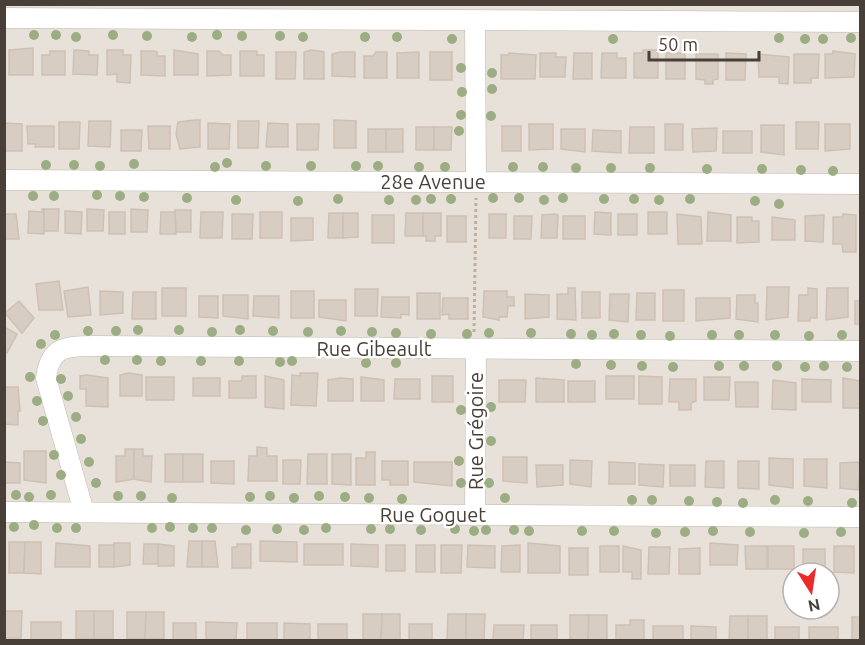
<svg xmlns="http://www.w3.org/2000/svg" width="865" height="645" font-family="Ubuntu,sans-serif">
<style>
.residential{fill:#e8e1d9;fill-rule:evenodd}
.building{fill:#d8cdc3;stroke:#cfc0b4;stroke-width:1.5}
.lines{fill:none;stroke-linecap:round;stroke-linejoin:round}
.minor-casing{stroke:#bfb6ad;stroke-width:21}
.path{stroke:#c0af9f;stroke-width:3;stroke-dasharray:3 3;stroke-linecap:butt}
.minor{stroke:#fff;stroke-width:20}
.tree{fill:#9dad83}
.labels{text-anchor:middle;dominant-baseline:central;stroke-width:5;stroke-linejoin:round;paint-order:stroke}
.street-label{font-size:20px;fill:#483f39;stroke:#fff}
</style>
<rect width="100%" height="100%" fill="#f4f0ea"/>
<path class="residential" d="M4,5h856v635h-855zM793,573h36v36h-36z"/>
<g class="building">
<polygon points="33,48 33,75 9,75 9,50"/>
<polygon points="74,50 89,51 89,55 98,55 97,75 73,74"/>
<polygon points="107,50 123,50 123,55 131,55 130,83 117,82 117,74 107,75"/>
<polygon points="174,50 198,54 198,75 174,75"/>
<polygon points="311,50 324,52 324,79 304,79 304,52"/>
<polygon points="643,50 658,50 658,78 634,78 634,53 643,53"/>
<polygon points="50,51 65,51 65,75 42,75 42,55 50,55"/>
<polygon points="141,51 153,51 157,52 157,56 165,56 165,76 141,75"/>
<polygon points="207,51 219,51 223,55 231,55 231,75 207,76"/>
<polygon points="240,51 257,51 257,55 264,55 264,76 240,76"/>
<polygon points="833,51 855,54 854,77 825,78 825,54 833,54"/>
<polygon points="276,52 296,52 295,79 276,79"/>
<polygon points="340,52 355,52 355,77 332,76 332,54"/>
<polygon points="376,52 387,52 387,78 364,78 364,56 373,56"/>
<polygon points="419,52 419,78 397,78 397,53"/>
<rect x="430" y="52" width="22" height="28"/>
<polygon points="509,53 536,55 535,79 501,79 501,55 509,55"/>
<polygon points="540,53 556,53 556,57 566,57 565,77 540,77"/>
<polygon points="574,53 592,53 592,79 573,79"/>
<polygon points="602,53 617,53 617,58 626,58 626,78 601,78"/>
<rect x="666" y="53" width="19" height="26"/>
<polygon points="726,53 746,54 745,80 726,80"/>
<polygon points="696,54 718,54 718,79 713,80 713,84 705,84 705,80 696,79"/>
<polygon points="758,54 789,57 788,84 779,83 779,77 759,77"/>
<polygon points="794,54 819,54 818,78 811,78 811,83 794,83"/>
<polygon points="195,120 200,120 200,147 180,149 176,134 178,122"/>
<polygon points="334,120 356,121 356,148 334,148"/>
<polygon points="89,121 111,121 110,147 88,146"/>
<polygon points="238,121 259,121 258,148 238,148"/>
<polygon points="59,122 80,122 79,149 59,149"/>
<polygon points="796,122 819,122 818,149 796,149"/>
<polygon points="4,123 22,124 22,151 4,151"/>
<polygon points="208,123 230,124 229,149 208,149"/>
<polygon points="268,123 288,124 288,147 266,147"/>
<polygon points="297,124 319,124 318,150 297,150"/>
<polygon points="529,124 553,124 553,149 529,150"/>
<rect x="665" y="124" width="18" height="26"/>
<polygon points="825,124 850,124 850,149 825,151"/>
<polygon points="761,125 784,125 784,155 761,152"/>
<polygon points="27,126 54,126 54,147 35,147 36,144 28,144"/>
<polygon points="148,126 170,126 170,149 149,149"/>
<rect x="502" y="126" width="19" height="25"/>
<rect x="416" y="127" width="18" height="23"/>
<polygon points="434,127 452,127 451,150 434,150"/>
<polygon points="630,127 654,127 654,153 629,153"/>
<polygon points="717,128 716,151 693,152 692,129"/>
<rect x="368" y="129" width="18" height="23"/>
<rect x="386" y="129" width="17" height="23"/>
<polygon points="561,129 585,129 585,152 561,149"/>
<polygon points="121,130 142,130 141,151 121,151"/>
<polygon points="593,130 621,131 621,153 592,151"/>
<rect x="723" y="131" width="29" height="22"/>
<polygon points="42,209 44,209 44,234 28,233 29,211 42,212"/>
<polygon points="44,209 59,209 58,231 44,231"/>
<polygon points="87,209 104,210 103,231 87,231"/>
<polygon points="131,209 148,210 147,232 131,232"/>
<polygon points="175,210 191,210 191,232 176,232"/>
<polygon points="65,211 82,212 81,234 65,233"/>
<rect x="109" y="212" width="16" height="22"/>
<polygon points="161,212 175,212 176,234 160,234"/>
<polygon points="201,212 223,212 222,238 200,238"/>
<rect x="260" y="212" width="22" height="26"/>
<polygon points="595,212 611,213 611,235 594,234"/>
<rect x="648" y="212" width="19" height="22"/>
<polygon points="708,212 731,215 731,241 707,241"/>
<polygon points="329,213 343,213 343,238 328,238"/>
<polygon points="343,213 358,213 358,237 343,238"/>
<polygon points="406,213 423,213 423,236 405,236"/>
<polygon points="423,213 441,213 441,236 435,236 435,241 426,241 426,236 423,236"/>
<polygon points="4,214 16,214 19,239 4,239"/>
<polygon points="232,214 253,214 252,239 232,239"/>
<rect x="489" y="214" width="17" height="24"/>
<polygon points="555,214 558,215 557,238 541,238 542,215"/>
<rect x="618" y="214" width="19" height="21"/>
<polygon points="677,214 701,217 702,244 678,244"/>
<polygon points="843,214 856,215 856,252 843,252 842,244 833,244 833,217 843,217"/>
<rect x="372" y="215" width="22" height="28"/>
<polygon points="824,215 823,242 805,241 805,216"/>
<rect x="447" y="216" width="19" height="26"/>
<polygon points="514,216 532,216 531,239 514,239"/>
<rect x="563" y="216" width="22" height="23"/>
<polygon points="737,217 752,217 752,221 759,221 759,242 737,243"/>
<polygon points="772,217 795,220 795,240 772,240"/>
<polygon points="291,218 313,218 313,240 291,241"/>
<polygon points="59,281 63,310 39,310 36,284"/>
<polygon points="88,287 91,315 68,317 64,291"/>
<polygon points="767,287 789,287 788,317 766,320"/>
<rect x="162" y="288" width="24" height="28"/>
<polygon points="568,288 575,288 576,320 557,319 557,294 568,294"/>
<polygon points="808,288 817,289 817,318 810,318 810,321 798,321 799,295 808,295"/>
<polygon points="827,288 848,288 848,317 826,320"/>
<polygon points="355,289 378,289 377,316 355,316"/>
<rect x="663" y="290" width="21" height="31"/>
<polygon points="100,291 123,292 123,313 100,315"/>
<rect x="291" y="291" width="23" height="27"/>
<polygon points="484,291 507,291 507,297 514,297 514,306 508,306 507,317 499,317 499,320 483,317"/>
<polygon points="133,292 156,292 156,319 132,319"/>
<rect x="582" y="292" width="18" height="26"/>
<rect x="417" y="293" width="23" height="26"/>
<polygon points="637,293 655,293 655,320 636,320"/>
<polygon points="525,294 549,295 549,317 525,319"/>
<polygon points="610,294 629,294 628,322 609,320"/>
<polygon points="223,295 248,295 248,319 223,316"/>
<polygon points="737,295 755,295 755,303 758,303 758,322 736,319"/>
<polygon points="199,296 218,296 218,318 199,317"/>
<polygon points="254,296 279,296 279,318 253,316"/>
<polygon points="382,297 409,297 409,315 401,314 401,318 381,317"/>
<polygon points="443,298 468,298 468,319 449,319 449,314 442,315"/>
<polygon points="696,298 730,298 730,318 696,321"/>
<polygon points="319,300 346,300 346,321 319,317"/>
<polygon points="19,301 34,318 22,333 5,313"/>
<rect x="855" y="301" width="5" height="23"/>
<polygon points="4,327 17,334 7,353 4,351"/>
<polygon points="128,373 142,375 142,396 120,396 120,375"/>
<polygon points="300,373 318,373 316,406 291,405 292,375 300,376"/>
<polygon points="87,375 108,378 108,407 86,406 86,389 80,389 80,376"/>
<polygon points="242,376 256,376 256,398 229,398 229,381 242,381"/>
<polygon points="265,376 284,380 284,409 265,407"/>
<rect x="432" y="376" width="21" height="26"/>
<rect x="606" y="376" width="28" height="23"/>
<polygon points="639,376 662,377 662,404 639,404"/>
<rect x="146" y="377" width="28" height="23"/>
<polygon points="361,377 384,380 384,401 361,401"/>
<polygon points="704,377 730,377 729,400 704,400"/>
<rect x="193" y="378" width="27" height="18"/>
<polygon points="340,378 353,379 353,401 328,401 328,380"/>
<polygon points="536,378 564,380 564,402 536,402"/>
<polygon points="843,378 860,381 860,408 843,408"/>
<polygon points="395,379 420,379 420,399 394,399"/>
<polygon points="670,379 696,379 696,401 691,403 691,410 679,410 679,402 669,402"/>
<polygon points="802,379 831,380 831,402 802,402"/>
<polygon points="499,380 526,380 525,402 499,402"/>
<polygon points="773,380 796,383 796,410 772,409"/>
<rect x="568" y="381" width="27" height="21"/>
<polygon points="735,382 758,382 758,407 736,407"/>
<polygon points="4,387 18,387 20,411 18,411 18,425 4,424"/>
<polygon points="257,447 267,448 267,456 277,456 277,481 248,481 249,456 257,456"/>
<polygon points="125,449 134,449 134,479 116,482 116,456 125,456"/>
<polygon points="134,449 143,449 143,456 152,456 151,482 134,479"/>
<polygon points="24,451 46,451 46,483 24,480"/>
<polygon points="366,452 375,452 375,485 356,485 356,458 366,458"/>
<rect x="165" y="454" width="18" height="28"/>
<rect x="183" y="454" width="20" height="28"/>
<polygon points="308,454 327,454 327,484 307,484"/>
<polygon points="332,454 351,454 351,485 332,484"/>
<polygon points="503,457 527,457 527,483 503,481"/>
<polygon points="769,458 793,459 793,488 769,485"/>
<polygon points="804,459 827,459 827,488 804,486"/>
<polygon points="283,460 301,460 300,484 283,484"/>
<polygon points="570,460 592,461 591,487 570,484"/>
<polygon points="211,461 234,461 234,484 211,483"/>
<polygon points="382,461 408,461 408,485 390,485 390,480 382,480"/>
<polygon points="706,461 724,461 724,488 705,487"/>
<polygon points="738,461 759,461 759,489 738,488"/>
<polygon points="4,462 20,463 20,483 4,483"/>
<polygon points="414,462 452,462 452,486 414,482"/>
<polygon points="609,462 635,463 635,484 609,484"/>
<polygon points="858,462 860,466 858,490 840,488 840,463"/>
<polygon points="639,464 664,465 663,487 639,485"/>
<polygon points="536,465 563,465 563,485 537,487"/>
<rect x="670" y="465" width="25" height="21"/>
<polygon points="189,541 202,541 202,567 187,567"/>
<polygon points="202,541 215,541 218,567 202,567"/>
<polygon points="260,541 297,542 297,562 260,561"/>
<polygon points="9,542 25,542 24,573 9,573"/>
<polygon points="25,542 41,542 41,574 24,573"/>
<polygon points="56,543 90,546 90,567 55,567"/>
<polygon points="114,543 130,543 130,565 114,567"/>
<polygon points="528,543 560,546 560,573 528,573"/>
<polygon points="710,543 738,545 737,565 710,565"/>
<polygon points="144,544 158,544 158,564 143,564"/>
<polygon points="158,544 174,546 174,566 158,566"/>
<polygon points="237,544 251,544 251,568 232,568 232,547 237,547"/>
<rect x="304" y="544" width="39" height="21"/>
<polygon points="351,544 378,545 378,567 351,566"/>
<rect x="99" y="545" width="15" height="22"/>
<rect x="386" y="545" width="19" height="26"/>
<rect x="416" y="545" width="19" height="27"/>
<polygon points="441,545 462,545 461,573 441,573"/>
<polygon points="468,545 495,546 495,568 467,567"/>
<polygon points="520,545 520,572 501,572 502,546"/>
<rect x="600" y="546" width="19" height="26"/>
<polygon points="623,546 641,550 641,579 632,579 632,572 623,572"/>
<polygon points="745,546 767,546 767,569 746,569"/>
<rect x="768" y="546" width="26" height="23"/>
<polygon points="834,546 854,546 854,573 834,572"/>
<polygon points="649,547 670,547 669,574 648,574"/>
<rect x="569" y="548" width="19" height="27"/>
<polygon points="700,548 700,574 679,574 679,549"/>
<rect x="803" y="549" width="22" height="24"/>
<polygon points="4,611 22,611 21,638 4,638"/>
<rect x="76" y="611" width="18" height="28"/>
<rect x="94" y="611" width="19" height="28"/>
<polygon points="127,612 146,612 145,639 127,639"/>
<polygon points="146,612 164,612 164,639 145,639"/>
<polygon points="363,614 382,614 381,640 363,640"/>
<polygon points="382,614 400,614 400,640 381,640"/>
<polygon points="448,614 466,614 466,640 447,640"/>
<polygon points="466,614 485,614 484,640 466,640"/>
<polygon points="570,615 589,615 588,640 570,640"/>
<polygon points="589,615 607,615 607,640 588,640"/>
<polygon points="730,616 748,616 748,640 729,640"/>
<rect x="748" y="616" width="19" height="24"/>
<rect x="852" y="617" width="8" height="23"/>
<polygon points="630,620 644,620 644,640 616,640 616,625 630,625"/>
<rect x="31" y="622" width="30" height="18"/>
<polygon points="206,622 237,623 236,640 206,640"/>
<rect x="173" y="623" width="23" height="17"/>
<rect x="247" y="623" width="30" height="17"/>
<polygon points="284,623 310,624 310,640 284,640"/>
<rect x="318" y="624" width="29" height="16"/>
<rect x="409" y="624" width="23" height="16"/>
<polygon points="494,625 524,625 523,640 493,640"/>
<rect x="531" y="625" width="26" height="15"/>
<rect x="653" y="626" width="30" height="14"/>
<polygon points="691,626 716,627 716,640 691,640"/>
<rect x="775" y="627" width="24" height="13"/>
<rect x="809" y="627" width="29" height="13"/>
</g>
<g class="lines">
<defs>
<g id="minor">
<polyline points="4,18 860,22"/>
<polyline points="475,21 476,181"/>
<polyline points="4,180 860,184"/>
<polyline points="4,512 860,517"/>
<path d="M84,512l-38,-134c4,-31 19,-32 47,-32l767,5"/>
<polyline points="475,514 476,349"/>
</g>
</defs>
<use href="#minor" class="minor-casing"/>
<polyline class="path" points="474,332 476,198"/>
<use href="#minor" class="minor"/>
</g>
<g class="tree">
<circle cx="34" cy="35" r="5"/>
<circle cx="56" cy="35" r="5"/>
<circle cx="113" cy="35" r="5"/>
<circle cx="217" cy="35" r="5"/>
<circle cx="147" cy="36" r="5"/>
<circle cx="242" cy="36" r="5"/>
<circle cx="280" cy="36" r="5"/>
<circle cx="76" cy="37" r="5"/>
<circle cx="192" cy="37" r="5"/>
<circle cx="303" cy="37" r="5"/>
<circle cx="365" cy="37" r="5"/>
<circle cx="397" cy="37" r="5"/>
<circle cx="779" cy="38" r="5"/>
<circle cx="851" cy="38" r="5"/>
<circle cx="452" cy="39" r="5"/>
<circle cx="613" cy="39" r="5"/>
<circle cx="805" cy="39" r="5"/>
<circle cx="823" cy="39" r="5"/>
<circle cx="461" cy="68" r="5"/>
<circle cx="492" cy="73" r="5"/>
<circle cx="492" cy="89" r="5"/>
<circle cx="462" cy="92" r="5"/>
<circle cx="461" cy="115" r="5"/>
<circle cx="491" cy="116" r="5"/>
<circle cx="459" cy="131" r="5"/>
<circle cx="227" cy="163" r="5"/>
<circle cx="134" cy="164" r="5"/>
<circle cx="46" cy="165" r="5"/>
<circle cx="74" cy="165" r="5"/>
<circle cx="100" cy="166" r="5"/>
<circle cx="266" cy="166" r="5"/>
<circle cx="311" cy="166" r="5"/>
<circle cx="356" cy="166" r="5"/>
<circle cx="378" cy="166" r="5"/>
<circle cx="215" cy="167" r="5"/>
<circle cx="419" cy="167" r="5"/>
<circle cx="445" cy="167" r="5"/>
<circle cx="513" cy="167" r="5"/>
<circle cx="543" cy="167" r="5"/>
<circle cx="576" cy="168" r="5"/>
<circle cx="611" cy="168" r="5"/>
<circle cx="650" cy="168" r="5"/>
<circle cx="707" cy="169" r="5"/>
<circle cx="762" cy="169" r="5"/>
<circle cx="801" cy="170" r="5"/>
<circle cx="833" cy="171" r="5"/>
<circle cx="97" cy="195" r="5"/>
<circle cx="33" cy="196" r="5"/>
<circle cx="54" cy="196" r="5"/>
<circle cx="120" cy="196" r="5"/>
<circle cx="144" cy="197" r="5"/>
<circle cx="187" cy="198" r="5"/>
<circle cx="493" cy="198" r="5"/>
<circle cx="519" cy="198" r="5"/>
<circle cx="563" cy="198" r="5"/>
<circle cx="338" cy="199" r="5"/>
<circle cx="431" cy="199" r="5"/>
<circle cx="451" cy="199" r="5"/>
<circle cx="604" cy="199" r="5"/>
<circle cx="634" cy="199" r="5"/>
<circle cx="690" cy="199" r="5"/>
<circle cx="236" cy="200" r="5"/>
<circle cx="389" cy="200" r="5"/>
<circle cx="416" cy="200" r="5"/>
<circle cx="544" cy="200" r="5"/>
<circle cx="659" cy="200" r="5"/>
<circle cx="298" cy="201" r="5"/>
<circle cx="755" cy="201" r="5"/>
<circle cx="779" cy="204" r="5"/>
<circle cx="138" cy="330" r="5"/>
<circle cx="179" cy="330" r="5"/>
<circle cx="240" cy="330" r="5"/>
<circle cx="88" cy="331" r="5"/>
<circle cx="116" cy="331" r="5"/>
<circle cx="273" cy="331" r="5"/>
<circle cx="341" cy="331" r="5"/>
<circle cx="212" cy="332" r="5"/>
<circle cx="308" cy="332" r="5"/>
<circle cx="372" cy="332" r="5"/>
<circle cx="396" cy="333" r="5"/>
<circle cx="489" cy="333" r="5"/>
<circle cx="531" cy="333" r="5"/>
<circle cx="431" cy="334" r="5"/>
<circle cx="467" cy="334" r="5"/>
<circle cx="571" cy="334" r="5"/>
<circle cx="614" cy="334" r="5"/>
<circle cx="55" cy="335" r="5"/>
<circle cx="592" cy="335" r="5"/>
<circle cx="641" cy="335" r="5"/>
<circle cx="712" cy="335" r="5"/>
<circle cx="739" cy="335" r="5"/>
<circle cx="775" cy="335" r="5"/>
<circle cx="842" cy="335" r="5"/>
<circle cx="670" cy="336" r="5"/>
<circle cx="809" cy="336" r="5"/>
<circle cx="41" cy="344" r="5"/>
<circle cx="105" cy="360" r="5"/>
<circle cx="137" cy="360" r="5"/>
<circle cx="161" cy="361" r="5"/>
<circle cx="201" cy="361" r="5"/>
<circle cx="239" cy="361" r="5"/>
<circle cx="292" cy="361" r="5"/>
<circle cx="280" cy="362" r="5"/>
<circle cx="366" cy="363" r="5"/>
<circle cx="396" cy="363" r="5"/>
<circle cx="576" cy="364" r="5"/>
<circle cx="611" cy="365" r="5"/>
<circle cx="642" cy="366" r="5"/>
<circle cx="719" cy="366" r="5"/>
<circle cx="744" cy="366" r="5"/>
<circle cx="777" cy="366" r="5"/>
<circle cx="824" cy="366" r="5"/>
<circle cx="673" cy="367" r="5"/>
<circle cx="805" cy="367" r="5"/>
<circle cx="847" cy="367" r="5"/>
<circle cx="30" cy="377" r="5"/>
<circle cx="61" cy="379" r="5"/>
<circle cx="68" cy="396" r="5"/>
<circle cx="37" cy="401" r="5"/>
<circle cx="491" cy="407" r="5"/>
<circle cx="461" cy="410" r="5"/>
<circle cx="76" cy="417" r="5"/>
<circle cx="43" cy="421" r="5"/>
<circle cx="81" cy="439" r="5"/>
<circle cx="491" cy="441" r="5"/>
<circle cx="54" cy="455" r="5"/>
<circle cx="459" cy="461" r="5"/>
<circle cx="89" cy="462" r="5"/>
<circle cx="61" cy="475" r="5"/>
<circle cx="96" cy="483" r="5"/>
<circle cx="461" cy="483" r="5"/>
<circle cx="489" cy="483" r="5"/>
<circle cx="16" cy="495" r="5"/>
<circle cx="51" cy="495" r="5"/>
<circle cx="118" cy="496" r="5"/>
<circle cx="141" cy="496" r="5"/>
<circle cx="270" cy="496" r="5"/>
<circle cx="319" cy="496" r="5"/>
<circle cx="29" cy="497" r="5"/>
<circle cx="250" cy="497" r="5"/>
<circle cx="345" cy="497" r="5"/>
<circle cx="172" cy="498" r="5"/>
<circle cx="294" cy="498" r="5"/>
<circle cx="369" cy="498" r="5"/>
<circle cx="505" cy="498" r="5"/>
<circle cx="402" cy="499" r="5"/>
<circle cx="632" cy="500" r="5"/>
<circle cx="652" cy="500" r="5"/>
<circle cx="775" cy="500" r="5"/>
<circle cx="689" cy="501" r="5"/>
<circle cx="808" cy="501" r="5"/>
<circle cx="717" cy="502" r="5"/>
<circle cx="743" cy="503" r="5"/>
<circle cx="852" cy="503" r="5"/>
<circle cx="34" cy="525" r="5"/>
<circle cx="14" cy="527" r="5"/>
<circle cx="170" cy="527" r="5"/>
<circle cx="57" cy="528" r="5"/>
<circle cx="76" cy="528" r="5"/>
<circle cx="152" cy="528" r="5"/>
<circle cx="193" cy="528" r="5"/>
<circle cx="212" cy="528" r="5"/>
<circle cx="326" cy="528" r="5"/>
<circle cx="277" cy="529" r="5"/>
<circle cx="371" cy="529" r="5"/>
<circle cx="390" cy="529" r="5"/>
<circle cx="455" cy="529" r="5"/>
<circle cx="246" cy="530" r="5"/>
<circle cx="304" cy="530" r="5"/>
<circle cx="421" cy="530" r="5"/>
<circle cx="486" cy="530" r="5"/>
<circle cx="514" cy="530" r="5"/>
<circle cx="474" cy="531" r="5"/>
<circle cx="529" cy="531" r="5"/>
<circle cx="582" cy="531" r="5"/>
<circle cx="614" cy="531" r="5"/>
<circle cx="713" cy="531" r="5"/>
<circle cx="685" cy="532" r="5"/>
<circle cx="750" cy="532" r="5"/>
<circle cx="841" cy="532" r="5"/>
<circle cx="656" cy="533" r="5"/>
<circle cx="804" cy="533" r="5"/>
</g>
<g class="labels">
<g class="street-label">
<text x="433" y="181">28e Avenue</text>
<text x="374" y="348">Rue Gibeault</text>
<text transform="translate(475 431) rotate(-90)">Rue Grégoire</text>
<text x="433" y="514">Rue Goguet</text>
</g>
</g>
<rect width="865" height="645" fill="none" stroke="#483f39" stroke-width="12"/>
<g transform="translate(811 591) rotate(168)"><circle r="28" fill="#ffffff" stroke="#b6b2b0" stroke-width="1.5"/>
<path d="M0-4.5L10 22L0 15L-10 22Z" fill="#eb2a2b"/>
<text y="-9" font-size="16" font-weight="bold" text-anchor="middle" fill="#483f39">N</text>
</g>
<path d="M649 51v9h110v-9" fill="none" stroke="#483f39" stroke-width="3"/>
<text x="658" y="51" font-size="18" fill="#483f39" stroke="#ffffff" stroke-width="4.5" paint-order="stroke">50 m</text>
</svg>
